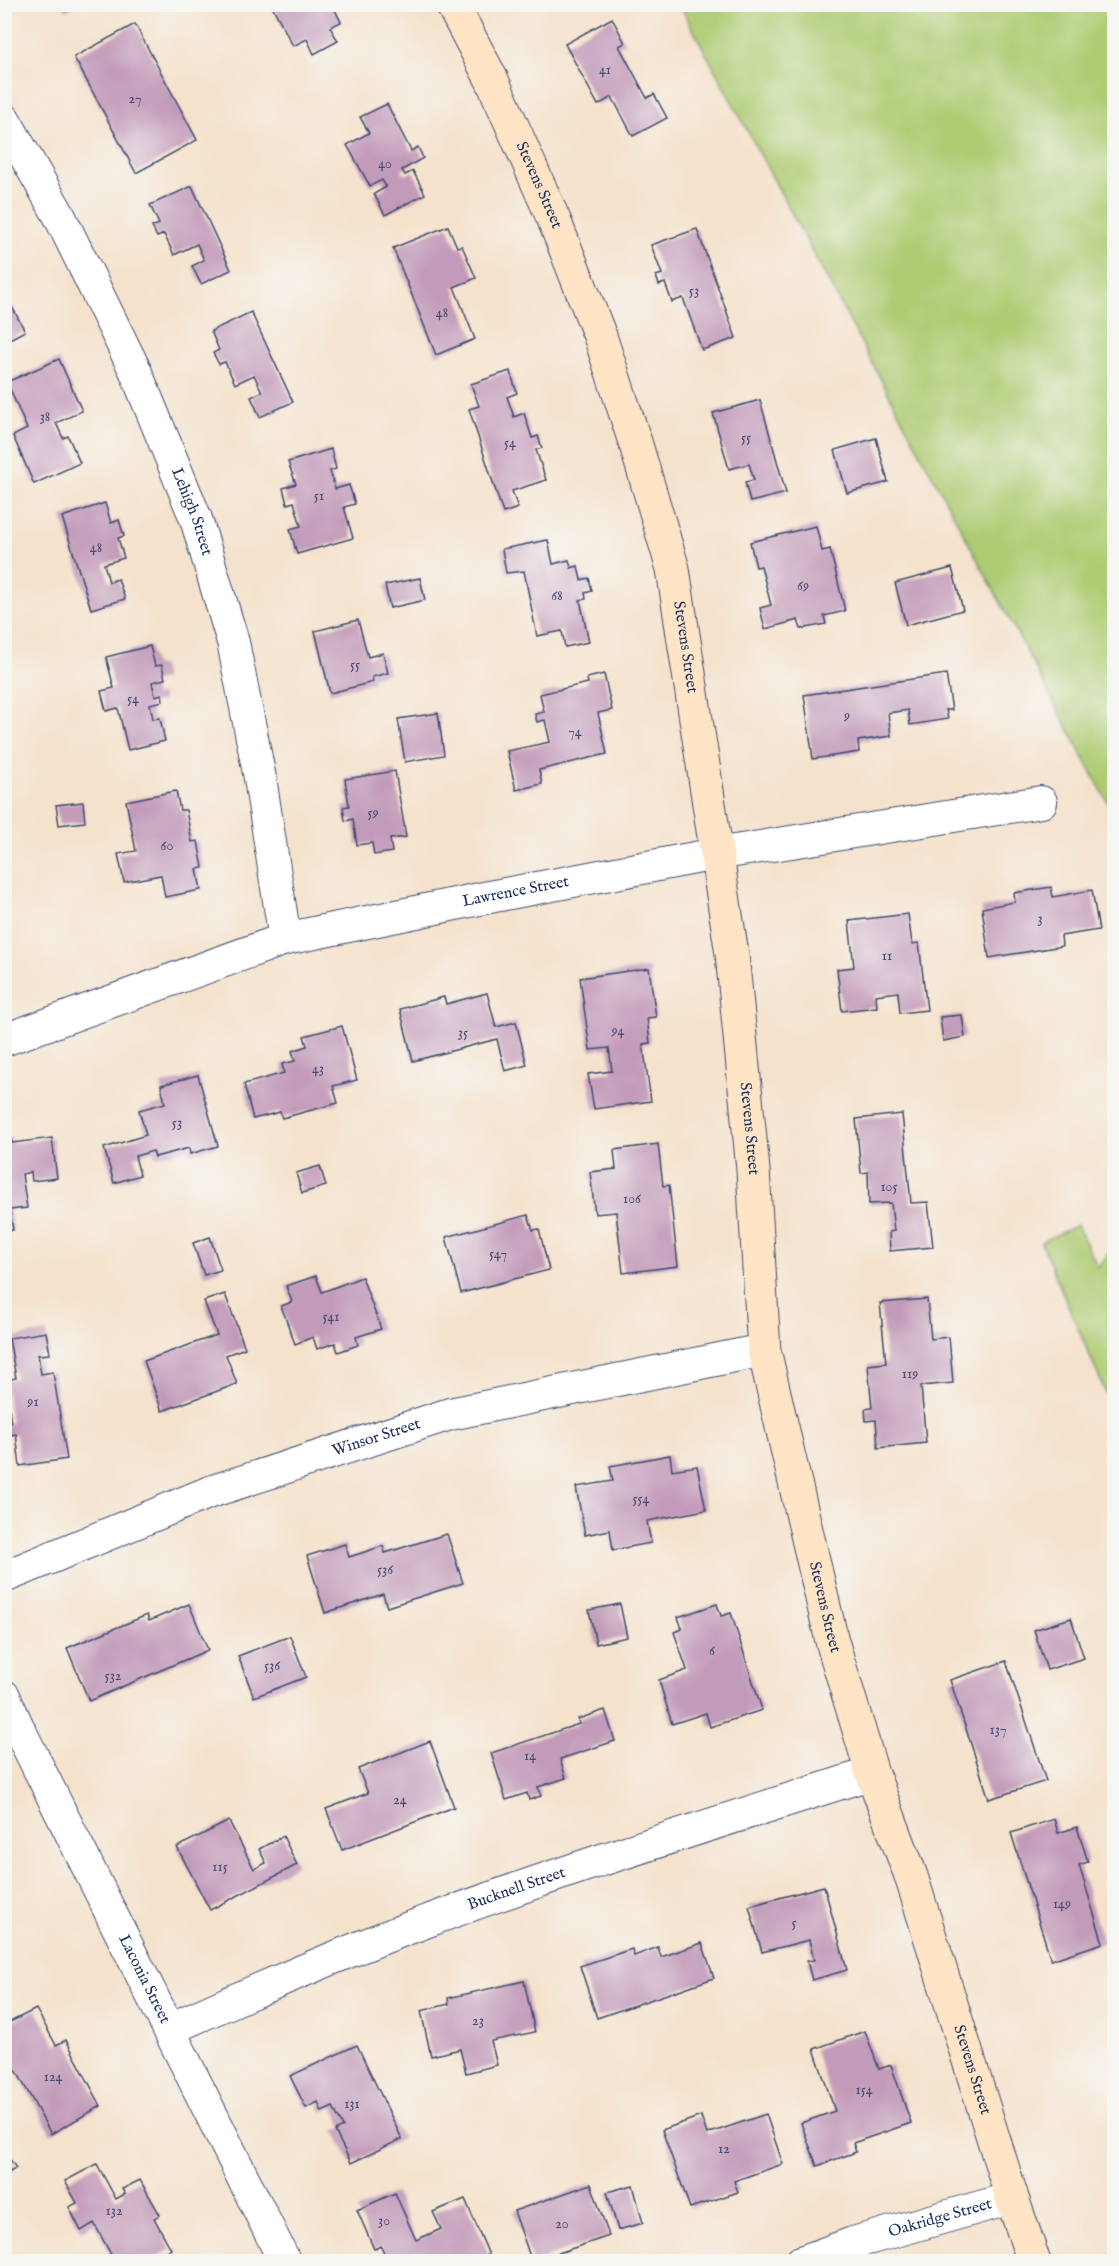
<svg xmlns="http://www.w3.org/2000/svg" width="1119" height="2266" font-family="'IM FELL English',serif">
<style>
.green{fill:#afcc73;stroke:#657e68;stroke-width:1.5}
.building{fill:#c39bba}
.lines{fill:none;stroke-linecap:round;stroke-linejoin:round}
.street-casing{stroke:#3c4a6e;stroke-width:34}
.secondary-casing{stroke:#3c4a6e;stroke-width:35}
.street{stroke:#fff;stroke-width:32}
.secondary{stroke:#ffe4c6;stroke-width:33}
.labels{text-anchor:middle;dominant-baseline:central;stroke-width:5;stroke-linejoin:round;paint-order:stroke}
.number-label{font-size:14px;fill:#454a75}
.street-label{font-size:16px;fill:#1b2f5e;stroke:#f6f6f2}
</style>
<rect width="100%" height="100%" fill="#f6f6f2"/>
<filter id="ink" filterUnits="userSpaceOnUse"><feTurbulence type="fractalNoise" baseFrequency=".0167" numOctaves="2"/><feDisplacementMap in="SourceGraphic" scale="12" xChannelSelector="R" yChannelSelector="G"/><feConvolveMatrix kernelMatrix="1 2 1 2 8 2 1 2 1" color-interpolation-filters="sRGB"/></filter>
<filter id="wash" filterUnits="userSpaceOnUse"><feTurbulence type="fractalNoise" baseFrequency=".008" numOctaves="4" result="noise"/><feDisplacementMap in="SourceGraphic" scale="24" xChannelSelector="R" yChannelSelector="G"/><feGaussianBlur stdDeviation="1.35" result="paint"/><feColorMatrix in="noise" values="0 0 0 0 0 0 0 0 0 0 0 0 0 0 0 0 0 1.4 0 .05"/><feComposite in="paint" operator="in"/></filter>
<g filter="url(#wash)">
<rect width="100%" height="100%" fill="#f5e2cc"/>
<g class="green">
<polygon points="680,5 1114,5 1114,814"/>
<polygon points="1077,1225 1098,1268 1114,1245 1114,1397 1114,1396 1108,1398 1041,1242"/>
</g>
<g id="blocks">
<g class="building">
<polygon points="62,4 78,4 66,11"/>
<polygon points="271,4 332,4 341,22 330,27 338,41 314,54 307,39 293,46"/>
<polygon points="612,18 625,43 619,46 647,98 654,94 667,118 633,136 612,97 598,105 565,44"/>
<polygon points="135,24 197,140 136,173 74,57"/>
<polygon points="387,104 411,151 418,147 423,158 402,170 405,175 413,171 425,194 385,215 374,194 386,187 382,180 370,186 347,145 369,133 360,117"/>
<polygon points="192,186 231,270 201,284 192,266 204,260 197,244 174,255 164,234 157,237 152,227 159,224 150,205"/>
<polygon points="448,226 457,247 462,246 476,278 454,287 475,339 436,355 393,248"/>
<polygon points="697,229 736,338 702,350 683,298 672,302 665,283 659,285 656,276 662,274 651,245"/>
<polygon points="4,292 25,331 4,342"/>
<polygon points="251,312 293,402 260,417 251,397 262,392 254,375 235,384 225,362 219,364 213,353 219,350 211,331"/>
<polygon points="59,359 82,411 56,423 63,438 68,436 80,463 34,484 13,436 27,429 7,382"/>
<polygon points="510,371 517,393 507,397 514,417 524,413 532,438 538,436 542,448 536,450 546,480 512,491 518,508 503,513 469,409 479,406 471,384"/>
<polygon points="760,400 786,493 750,502 745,482 754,480 749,464 729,469 713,413"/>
<polygon points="876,438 888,482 847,493 835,450"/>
<polygon points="331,449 336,469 330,471 335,489 349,485 355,504 344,507 353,538 297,554 290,529 301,526 294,502 287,504 283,488 296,484 288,462"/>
<polygon points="105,503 111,523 119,520 124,536 118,538 124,558 104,564 109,582 118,579 125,599 91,609 62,517"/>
<polygon points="816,526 822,551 830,549 845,611 824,616 826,624 801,629 798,620 765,629 760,608 771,605 761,566 756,567 750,542"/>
<polygon points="548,540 553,564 569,560 571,568 578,566 581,580 589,578 592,591 585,593 586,599 580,600 589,642 565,647 562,631 537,636 524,571 506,573 502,549"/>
<polygon points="952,568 963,610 906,625 895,583"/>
<polygon points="420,578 425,600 390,608 385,585"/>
<polygon points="358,620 368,657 383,653 388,673 372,677 373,682 330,693 315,631"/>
<polygon points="150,646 155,666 162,665 165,679 152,682 155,696 162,694 163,701 150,704 153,719 160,718 165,741 128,750 118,708 106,711 101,691 114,688 106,657"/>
<polygon points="604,674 612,710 598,713 607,754 539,770 542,784 516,790 507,751 550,742 545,720 537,722 535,714 544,712 540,694 588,683 587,678"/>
<polygon points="946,674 952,710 946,710 948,719 910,725 908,710 888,713 891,736 858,741 859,752 813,759 804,695"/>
<polygon points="438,713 444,755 405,762 398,719"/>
<polygon points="395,771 406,837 390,839 392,852 374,855 372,843 357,845 353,819 345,821 343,807 349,806 345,779"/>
<polygon points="176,791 180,810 186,810 192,842 198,841 203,868 197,869 201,890 165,897 161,875 124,882 118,854 136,851 126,801"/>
<polygon points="83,802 85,822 59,825 56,805"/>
<polygon points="1051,887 1053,897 1092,890 1099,930 1061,936 1062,946 989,958 982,908 1015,902 1014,893"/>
<polygon points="908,914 912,944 919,943 927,1010 900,1013 898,992 876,995 877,1007 842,1011 837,969 854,967 849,921"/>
<polygon points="649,968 656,1017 647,1018 650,1043 643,1044 651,1101 594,1109 588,1074 612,1071 609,1048 590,1050 580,978"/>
<polygon points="487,993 496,1027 516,1022 527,1065 505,1071 497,1039 413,1061 400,1009 444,997 446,1004"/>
<polygon points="962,1015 965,1037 943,1041 940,1017"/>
<polygon points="342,1026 357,1080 333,1086 338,1103 282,1118 280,1112 253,1119 244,1084 284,1073 282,1064 295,1061 292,1051 307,1046 304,1036"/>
<polygon points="198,1075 218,1146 190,1154 189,1148 155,1157 153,1151 135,1156 140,1175 114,1183 104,1148 146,1135 139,1110 165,1103 161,1085"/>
<polygon points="902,1114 911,1203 928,1202 933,1247 890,1251 889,1232 894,1231 891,1203 869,1204 868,1172 861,1173 856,1119"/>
<polygon points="11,1138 12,1143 52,1138 57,1178 32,1181 31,1172 22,1174 27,1208 10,1210 13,1230 4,1231 4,1139"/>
<polygon points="658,1144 663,1186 669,1185 678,1266 623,1273 616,1212 595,1214 590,1172 616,1169 614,1150"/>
<polygon points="320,1166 326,1186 302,1193 296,1173"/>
<polygon points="528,1215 533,1230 539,1229 549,1270 461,1293 446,1237"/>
<polygon points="210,1237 221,1270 204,1275 193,1243"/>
<polygon points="316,1276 322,1292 362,1277 381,1329 356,1337 358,1345 338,1352 335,1343 317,1349 313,1337 295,1344 281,1306 292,1302 286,1286"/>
<polygon points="225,1294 245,1348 226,1355 237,1384 162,1411 144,1361 217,1335 204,1301"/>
<polygon points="927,1299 931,1339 949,1337 953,1383 921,1386 926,1443 878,1448 876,1420 866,1421 865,1409 872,1408 868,1365 886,1363 880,1303"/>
<polygon points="46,1332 50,1354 38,1355 41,1374 53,1372 67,1459 20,1466 16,1434 4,1436 4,1424 11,1423 5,1380 16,1378 9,1338"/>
<polygon points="670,1455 672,1470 697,1466 706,1510 647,1521 651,1543 613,1550 610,1530 585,1535 576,1487 613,1481 610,1466"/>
<polygon points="447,1534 463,1583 387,1607 383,1594 325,1613 307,1556 345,1544 349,1557 383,1546 385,1553"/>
<polygon points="189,1604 208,1650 89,1701 67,1648 147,1615 149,1621"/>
<polygon points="620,1604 627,1637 596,1644 589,1610"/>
<polygon points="717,1604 721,1616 731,1613 762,1710 710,1727 706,1713 672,1724 659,1680 687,1670 674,1632 682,1629 678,1617"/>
<polygon points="1071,1618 1084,1658 1047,1670 1034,1630"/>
<polygon points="290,1636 306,1677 254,1697 238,1656"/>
<polygon points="1006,1661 1046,1781 989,1799 950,1680"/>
<polygon points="605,1710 615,1741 560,1759 566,1778 538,1787 541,1796 529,1800 527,1793 506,1800 491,1753 579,1724 578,1719"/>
<polygon points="430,1741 454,1807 342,1850 326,1809 368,1793 358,1769"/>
<polygon points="1054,1819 1058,1833 1077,1827 1088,1862 1079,1865 1103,1943 1051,1960 1011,1833"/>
<polygon points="229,1821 254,1869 266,1863 259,1849 283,1836 297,1865 210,1910 177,1847"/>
<polygon points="824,1886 847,1970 812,1980 807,1961 814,1960 809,1940 762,1952 749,1906"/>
<polygon points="702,1943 714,1978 597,2018 580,1966 632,1949 634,1956 658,1947 661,1957"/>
<polygon points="524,1981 535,2032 491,2041 497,2065 466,2073 460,2049 431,2056 421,2011 449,2004 448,1998"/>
<polygon points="36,2009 56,2045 66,2040 101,2106 51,2134 4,2048 4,2025"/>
<polygon points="865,2031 879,2069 891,2065 911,2123 853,2143 856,2152 817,2166 801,2123 835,2111 814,2049"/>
<polygon points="357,2045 402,2139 351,2163 335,2131 343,2127 333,2107 322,2112 318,2102 306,2108 290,2076"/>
<polygon points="766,2114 783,2164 734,2181 738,2192 690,2208 662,2130 701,2116 707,2134"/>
<polygon points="4,2151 16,2168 4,2176"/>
<polygon points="97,2164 116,2199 125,2194 122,2189 140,2180 160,2215 154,2218 171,2249 148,2262 115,2262 94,2223 81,2231 69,2207 77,2203 65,2181"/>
<polygon points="1114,2173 1114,2195 1107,2175"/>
<polygon points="591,2184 609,2236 532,2262 514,2211"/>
<polygon points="633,2185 643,2223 618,2230 607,2192"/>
<polygon points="395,2193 416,2240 441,2229 433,2212 465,2199 492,2262 388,2262 381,2246 374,2249 357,2210"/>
</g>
</g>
</g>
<g filter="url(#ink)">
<use href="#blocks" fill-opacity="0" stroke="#3c4a6e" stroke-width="1.5"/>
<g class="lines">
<defs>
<g id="street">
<path id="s1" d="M4,119l55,96 76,155 61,149 37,123 27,136 25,161"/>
<path id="s2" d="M4,1040l281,-101 204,-42 227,-43 325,-52"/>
<path id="s3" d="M4,1577l206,-85 240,-78 314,-64"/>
<path id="s4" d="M4,1696l14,31 267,535"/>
<path id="s5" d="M170,2029c84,-38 168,-75 255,-107 147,-55 298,-101 447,-149"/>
<path id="s6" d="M801,2262l52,-19 159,-45"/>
</g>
<g id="secondary">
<path id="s7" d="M452,4l40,76 62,140 46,116 36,109 37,124 59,385 21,216 11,180 68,291 40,132 39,103 101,322 22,64"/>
</g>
</defs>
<use href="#street" class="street-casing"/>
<use href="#secondary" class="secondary-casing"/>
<use href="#street" class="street"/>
<use href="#secondary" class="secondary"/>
</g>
</g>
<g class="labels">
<g class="number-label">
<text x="605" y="70">41</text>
<text x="135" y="99">27</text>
<text x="385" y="164">40</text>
<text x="694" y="291">53</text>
<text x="442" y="313">48</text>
<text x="45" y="417">38</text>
<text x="746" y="438">55</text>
<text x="510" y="443">54</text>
<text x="319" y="496">51</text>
<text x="96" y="548">48</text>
<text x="803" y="586">69</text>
<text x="557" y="596">68</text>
<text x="355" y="665">55</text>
<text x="133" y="699">54</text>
<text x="847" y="716">9</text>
<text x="575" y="732">74</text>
<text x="373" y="813">59</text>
<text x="167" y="846">60</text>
<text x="1040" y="919">3</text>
<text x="887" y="956">11</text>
<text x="618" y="1031">94</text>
<text x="463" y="1033">35</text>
<text x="318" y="1069">43</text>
<text x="177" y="1123">53</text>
<text x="889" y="1187">105</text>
<text x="632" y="1199">106</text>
<text x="498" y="1254">547</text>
<text x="331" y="1317">541</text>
<text x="910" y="1374">119</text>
<text x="33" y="1402">91</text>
<text x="641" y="1499">554</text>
<text x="385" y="1570">536</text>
<text x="712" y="1651">6</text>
<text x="272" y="1666">536</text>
<text x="113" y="1676">532</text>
<text x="998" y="1730">137</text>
<text x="530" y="1756">14</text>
<text x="400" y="1800">24</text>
<text x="220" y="1867">115</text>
<text x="1062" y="1904">149</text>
<text x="794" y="1923">5</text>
<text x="478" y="2021">23</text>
<text x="53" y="2077">124</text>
<text x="864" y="2090">154</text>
<text x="352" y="2104">131</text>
<text x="724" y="2149">12</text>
<text x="114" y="2211">132</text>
<text x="384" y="2221">30</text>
<text x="562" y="2224">20</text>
</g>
<g class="street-label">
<text stroke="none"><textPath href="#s7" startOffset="201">Stevens Street</textPath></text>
<text stroke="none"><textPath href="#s1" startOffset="436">Lehigh Street</textPath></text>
<text stroke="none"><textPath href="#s7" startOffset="687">Stevens Street</textPath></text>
<text stroke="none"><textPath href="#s2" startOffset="534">Lawrence Street</textPath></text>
<text stroke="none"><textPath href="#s7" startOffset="1173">Stevens Street</textPath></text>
<text stroke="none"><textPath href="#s3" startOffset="398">Winsor Street</textPath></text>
<text stroke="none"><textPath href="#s7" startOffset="1659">Stevens Street</textPath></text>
<text stroke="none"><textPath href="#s5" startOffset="374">Bucknell Street</textPath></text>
<text stroke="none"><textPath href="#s4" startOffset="316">Laconia Street</textPath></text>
<text stroke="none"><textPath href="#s7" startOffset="2145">Stevens Street</textPath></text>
<text stroke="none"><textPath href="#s6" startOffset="146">Oakridge Street</textPath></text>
</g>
</g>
<rect width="1119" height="2266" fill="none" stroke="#f6f6f2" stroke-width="24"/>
</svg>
